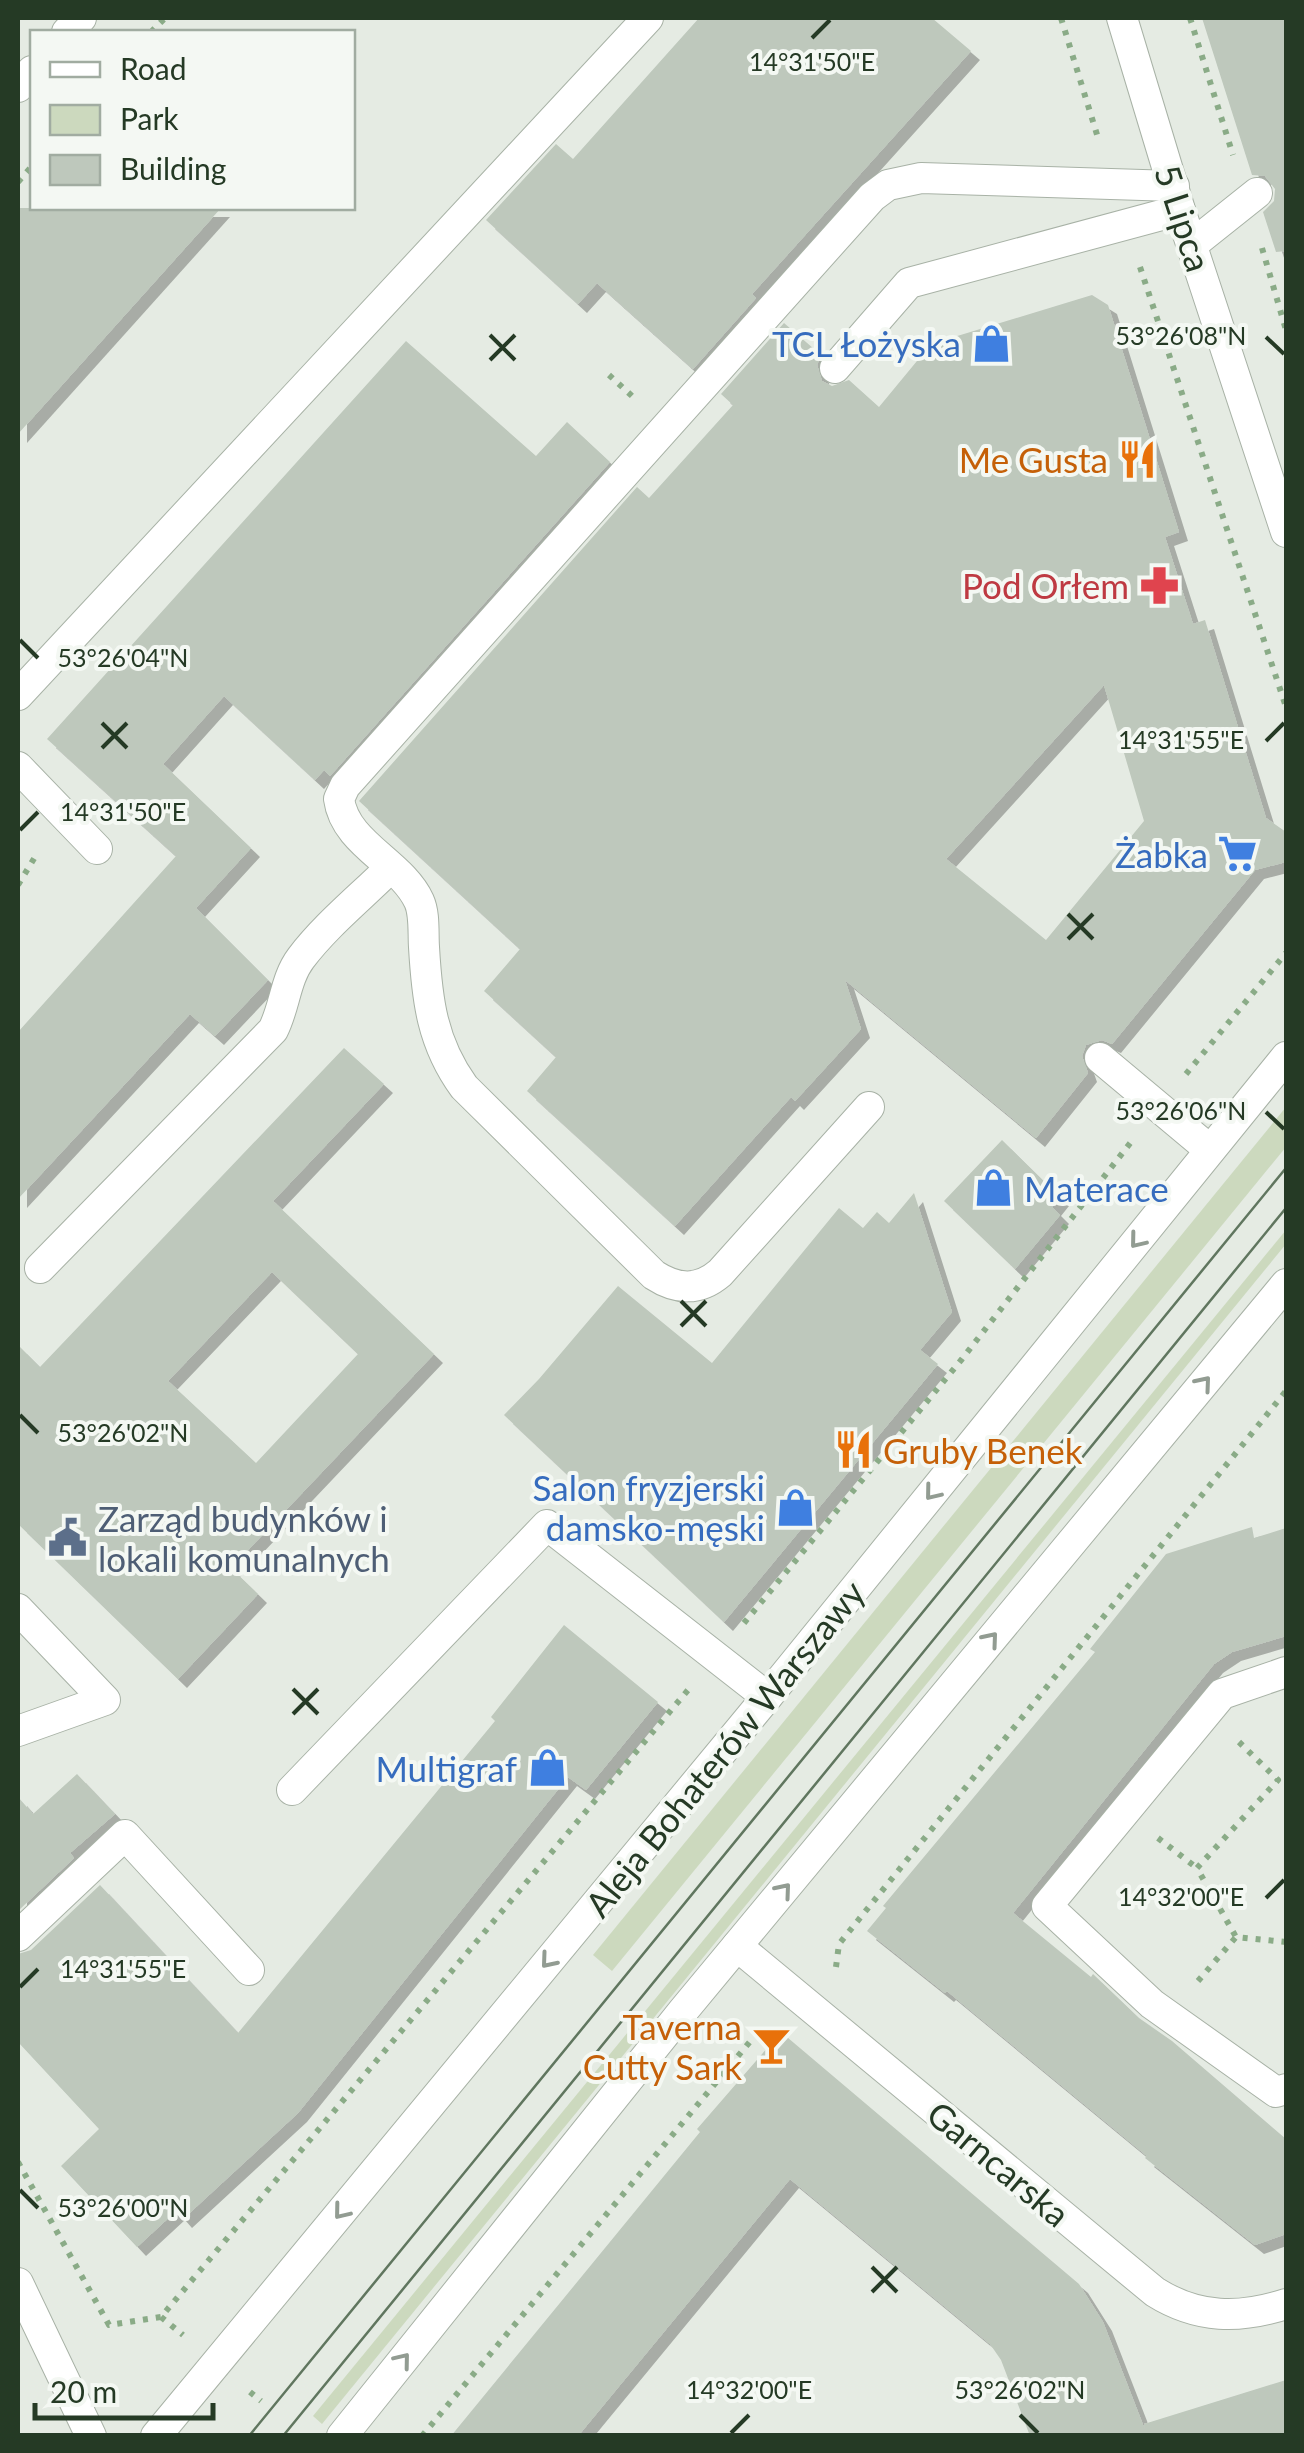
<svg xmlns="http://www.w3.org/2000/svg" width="1304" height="2453" font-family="Lato,sans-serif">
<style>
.green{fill:#ccd9be}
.building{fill:#bec8bc;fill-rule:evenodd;filter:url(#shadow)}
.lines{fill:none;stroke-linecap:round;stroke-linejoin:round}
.service-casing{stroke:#a8b2a6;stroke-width:32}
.minor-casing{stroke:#a8b2a6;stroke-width:32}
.tertiary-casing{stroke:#a8b2a6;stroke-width:32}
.path{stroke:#8aab87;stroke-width:6;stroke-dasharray:5 8;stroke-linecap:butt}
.service{stroke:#fff;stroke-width:30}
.minor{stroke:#fff;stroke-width:30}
.tertiary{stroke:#fff;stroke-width:30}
.tram{stroke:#60765f;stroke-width:2.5}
.oneway{stroke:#929c92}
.ticks{fill:none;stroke:#253a25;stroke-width:4}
.labels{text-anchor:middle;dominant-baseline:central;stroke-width:8;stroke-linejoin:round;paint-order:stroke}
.street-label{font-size:35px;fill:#253a25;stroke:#f4f8f3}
.shop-label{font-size:35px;fill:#366cbe;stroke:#f4f8f3;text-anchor:end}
.food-label{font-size:35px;fill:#c56008;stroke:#f4f8f3;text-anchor:end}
.health-label{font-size:35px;fill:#be3a42;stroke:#f4f8f3;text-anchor:end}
.service-label{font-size:35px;fill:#4e5e75;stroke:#f4f8f3;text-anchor:start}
.ticks-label{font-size:25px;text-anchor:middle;fill:#253a25;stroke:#f4f8f3;stroke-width:8;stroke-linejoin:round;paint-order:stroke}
</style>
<defs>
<filter id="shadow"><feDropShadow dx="9" dy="9" stdDeviation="0" flood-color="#0004"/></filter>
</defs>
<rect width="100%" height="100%" fill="#e5ebe3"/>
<g class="green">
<polygon points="1286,1107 1286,1147 612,1971 593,1955"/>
<polygon points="1286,1230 1286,1244 322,2424 313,2416"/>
</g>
<g class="building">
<polygon points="699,18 932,18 971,51 752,294 756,298 693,369 597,283 578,304 486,220 556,144 573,159"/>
<polygon points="1202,18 1286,18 1286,251 1276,252 1263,212 1274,201 1275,189 1265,176 1252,175"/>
<polygon points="18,208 221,208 18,434"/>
<path d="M1092,295l16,10 71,227 -14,5 28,87 12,-4 61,198 20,14v30l-31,8 -143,174 -10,-4 -16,5 -4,11 6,17 -52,65 -191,-158 16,49 -66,72 -4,-4 -116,129 -148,-135 29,-34 -72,-66 36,-42 -161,-148 278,-314 12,11 84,-93 -12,-11 63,-71 37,32 -4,10 5,16 10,5 17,-6 30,27 52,-63zM1104,685l40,136 -98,119 -100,-81z"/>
<polygon points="406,341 536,456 567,422 610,462 330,776 324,770 315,780 224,696 163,764 251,848 196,908 268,980 215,1036 190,1014 18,1199 18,1032 176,856 47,739"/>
<path d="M344,1048l40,36 -111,117 161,153 -203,214 27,26 -80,85 -160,-155v-179l22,22zM272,1272l86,82 -102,109 -88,-82z"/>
<polygon points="1002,1140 1060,1197 1052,1207 1060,1215 1015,1269 944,1201"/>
<polygon points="914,1193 952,1312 920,1350 938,1364 724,1622 504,1415 539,1379 618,1286 712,1363 839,1208 863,1228 877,1212 889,1223"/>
<polygon points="1252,1527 1254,1538 1286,1528 1286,1636 1232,1652 1214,1664 1013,1913 1091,1977 1093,1974 1139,2018 1172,2041 1286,2139 1286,2234 1255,2245 1145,2158 1147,2156 947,1991 945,1993 867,1931 886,1908 883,1906 1095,1652 1090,1649 1166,1554"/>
<polygon points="564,1625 658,1702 586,1790 568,1777 298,2113 183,2219 176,2211 137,2247 61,2166 99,2129 18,2042 18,1954 31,1950 100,1885 238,2033 495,1721 491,1717"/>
<polygon points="77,1774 115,1814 70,1853 74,1858 18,1911 18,1797 33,1814"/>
<polygon points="781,2032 1079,2284 1103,2322 1145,2430 1144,2424 1286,2380 1286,2436 1030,2436 1001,2360 990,2344 790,2179 578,2436 451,2436 700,2132 697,2129"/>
</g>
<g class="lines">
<defs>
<g id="service">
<polyline points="1193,244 1257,193"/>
<polyline points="1100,1058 1210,1150"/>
<polyline points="18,1609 105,1700 18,1731"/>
<polyline points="1286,1672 1222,1694 1047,1906 1152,2004 1276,2092 1286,2089"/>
<polyline points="292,1790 547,1525 767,1697"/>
<polyline points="18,1936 125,1835 249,1970"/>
</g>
<g id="minor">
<polyline points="1122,18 1180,210 1286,532"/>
<polyline points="67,32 81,18"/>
<polyline points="18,87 32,71"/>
<polyline points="835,368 909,283 1180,210"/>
<polyline points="18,695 648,18"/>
<polyline points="18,767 97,849"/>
<path d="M869,1107l-149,166c-21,18 -43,17 -66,2l-190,-188c-32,-44 -37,-87 -40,-140 -1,-14 1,-33 -5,-46 -18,-39 -74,-57 -80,-102l6,-13 527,-589 16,-12 33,-7 253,8"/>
<path d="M40,1268l233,-238c12,-23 12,-51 28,-72 25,-33 60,-61 89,-90"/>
<path d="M737,1946l418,346c43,27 85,27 131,12"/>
</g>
<g id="tertiary">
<polyline points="18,2283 91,2436"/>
<polyline points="156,2436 767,1697 1286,1057"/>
<polyline points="342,2436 683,2011 1286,1284"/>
</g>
</defs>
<use href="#service" class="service-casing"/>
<use href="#minor" class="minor-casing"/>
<use href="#tertiary" class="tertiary-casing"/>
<g class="path">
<polyline points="1061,18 1099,141"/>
<polyline points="1190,18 1233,155"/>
<polyline points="151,32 165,18"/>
<polyline points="18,182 32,166"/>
<polyline points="1262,248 1286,330"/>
<polyline points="1140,267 1286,707"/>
<polyline points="609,375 632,396"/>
<polyline points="18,885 38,852"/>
<polyline points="1186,1074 1286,953"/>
<polyline points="744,1623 962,1359 1131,1142"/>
<polyline points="1239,1742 1278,1780 1197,1868 1236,1937 1286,1942"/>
<polyline points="1158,1838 1197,1868"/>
<polyline points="836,1967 839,1944 1286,1391"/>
<polyline points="1198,1981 1236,1937"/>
<polyline points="18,2162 109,2325 161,2317 688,1690"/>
<polyline points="161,2317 183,2335"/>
<polyline points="250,2392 261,2401"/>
<polyline points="422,2436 758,2032 765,2030"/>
</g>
<use href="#service" class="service"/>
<use href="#minor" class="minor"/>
<use href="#tertiary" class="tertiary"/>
<g class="tram">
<polyline points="249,2436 1286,1168"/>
<polyline points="283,2436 1286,1208"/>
</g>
</g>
<defs><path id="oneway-chevron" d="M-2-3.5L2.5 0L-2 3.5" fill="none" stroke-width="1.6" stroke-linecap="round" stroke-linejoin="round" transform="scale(2.5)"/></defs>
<g class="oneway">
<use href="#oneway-chevron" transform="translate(1137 1241) rotate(129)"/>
<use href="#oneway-chevron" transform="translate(1204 1383) rotate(-50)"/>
<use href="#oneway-chevron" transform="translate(932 1493) rotate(129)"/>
<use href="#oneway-chevron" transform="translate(991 1639) rotate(-50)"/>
<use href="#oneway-chevron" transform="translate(784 1890) rotate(-50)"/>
<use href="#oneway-chevron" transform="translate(548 1961) rotate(130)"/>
<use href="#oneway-chevron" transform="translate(341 2212) rotate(129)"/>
<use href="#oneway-chevron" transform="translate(403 2360) rotate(-51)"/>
</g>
<path class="ticks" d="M812,38l18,-18M490,335l25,25M1266,337l18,17M490,360l25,-25M20,640l18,18M102,723l25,25M1266,741l18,-18M102,748l25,-25M20,830l18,-18M1068,914l25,25M1068,939l25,-25M1266,1112l18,17M681,1301l25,25M681,1326l25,-25M20,1415l18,18M293,1689l25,25M293,1714l25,-25M1266,1898l18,-18M20,1987l18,-18M20,2190l18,18M872,2267l25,25M872,2292l25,-25M1020,2415l18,18M731,2433l18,-18"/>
<defs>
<symbol id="shop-bare" viewBox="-9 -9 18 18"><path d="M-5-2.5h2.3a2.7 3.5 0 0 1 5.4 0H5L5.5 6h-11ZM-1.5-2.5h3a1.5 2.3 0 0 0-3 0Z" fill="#3f7fe0" stroke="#f4f8f3" stroke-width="2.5" paint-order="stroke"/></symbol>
<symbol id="restaurant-bare" viewBox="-9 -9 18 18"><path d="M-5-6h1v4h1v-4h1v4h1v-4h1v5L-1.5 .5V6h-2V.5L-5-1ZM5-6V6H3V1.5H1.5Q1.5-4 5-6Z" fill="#e8710a" stroke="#f4f8f3" stroke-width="2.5" paint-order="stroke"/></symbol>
<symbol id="pharmacy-bare" viewBox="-9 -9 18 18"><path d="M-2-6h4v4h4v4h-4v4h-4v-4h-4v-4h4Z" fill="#e0444e" stroke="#f4f8f3" stroke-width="2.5" paint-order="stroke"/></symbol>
<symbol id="supermarket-bare" viewBox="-9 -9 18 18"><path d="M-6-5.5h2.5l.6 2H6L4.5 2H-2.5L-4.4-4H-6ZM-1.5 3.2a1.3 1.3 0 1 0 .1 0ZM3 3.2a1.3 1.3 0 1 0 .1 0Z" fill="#3f7fe0" stroke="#f4f8f3" stroke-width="2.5" paint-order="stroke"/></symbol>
<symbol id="civic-bare" viewBox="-9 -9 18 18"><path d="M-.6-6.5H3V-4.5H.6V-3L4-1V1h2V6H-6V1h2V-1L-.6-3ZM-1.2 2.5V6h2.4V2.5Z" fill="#5c6f8a" stroke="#f4f8f3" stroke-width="2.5" paint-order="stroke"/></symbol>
<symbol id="bar-bare" viewBox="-9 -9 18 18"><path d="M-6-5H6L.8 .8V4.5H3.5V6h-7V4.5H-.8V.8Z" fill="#e8710a" stroke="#f4f8f3" stroke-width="2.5" paint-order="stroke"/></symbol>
</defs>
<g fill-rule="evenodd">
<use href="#shop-bare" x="964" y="316" width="55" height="55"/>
<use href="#restaurant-bare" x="1110" y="432" width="55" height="55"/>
<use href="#pharmacy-bare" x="1132" y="558" width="55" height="55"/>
<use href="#supermarket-bare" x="1210" y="826" width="55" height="55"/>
<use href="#shop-bare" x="966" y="1160" width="55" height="55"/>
<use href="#restaurant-bare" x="826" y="1422" width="55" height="55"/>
<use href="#shop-bare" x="768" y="1480" width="55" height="55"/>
<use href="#civic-bare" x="40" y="1510" width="55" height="55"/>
<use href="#shop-bare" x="520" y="1740" width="55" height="55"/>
<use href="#bar-bare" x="744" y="2018" width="55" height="55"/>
</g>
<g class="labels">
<g class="street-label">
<text transform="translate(1184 218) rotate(72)">5 Lipca</text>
<text transform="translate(724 1748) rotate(-51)">Aleja Bohaterów Warszawy</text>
<text transform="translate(999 2163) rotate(40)">Garncarska</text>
</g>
<g class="shop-label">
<text x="961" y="343">TCL Łożyska</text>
<text x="1208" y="854">Żabka</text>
<text x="1024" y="1188" text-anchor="start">Materace</text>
<text x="765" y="1487">Salon fryzjerski<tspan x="765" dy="40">damsko-męski</tspan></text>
<text x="517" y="1768">Multigraf</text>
</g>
<g class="food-label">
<text x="1108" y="459">Me Gusta</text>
<text x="883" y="1450" text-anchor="start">Gruby Benek</text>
<text x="742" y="2026">Taverna<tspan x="742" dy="40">Cutty Sark</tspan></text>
</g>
<g class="health-label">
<text x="1129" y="585">Pod Orłem</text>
</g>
<g class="service-label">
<text x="98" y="1518">Zarząd budynków i<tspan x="98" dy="40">lokali komunalnych</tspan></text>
</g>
</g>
<g class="ticks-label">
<text x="812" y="71">14°31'50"E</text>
<text x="1181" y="345">53°26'08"N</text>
<text x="123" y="667">53°26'04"N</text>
<text x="1181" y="749">14°31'55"E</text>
<text x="123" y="821">14°31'50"E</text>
<text x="1181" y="1120">53°26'06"N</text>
<text x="123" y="1442">53°26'02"N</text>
<text x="1181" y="1906">14°32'00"E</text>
<text x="123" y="1978">14°31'55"E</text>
<text x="123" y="2217">53°26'00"N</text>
<text x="749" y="2399">14°32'00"E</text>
<text x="1020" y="2399">53°26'02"N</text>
</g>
<rect width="1304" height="2453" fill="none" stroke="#253a25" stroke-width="40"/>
<rect x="30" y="30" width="325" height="180" fill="#f4f8f3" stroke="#a1aca1" stroke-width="2.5"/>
<rect x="50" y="62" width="50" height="15" fill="#ffffff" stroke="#a1aca1" stroke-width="2.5"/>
<text x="120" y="80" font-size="30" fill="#253a25">Road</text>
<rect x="50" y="105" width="50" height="30" fill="#ccd9be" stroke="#a1aca1" stroke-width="2.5"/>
<text x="120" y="130" font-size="30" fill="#253a25">Park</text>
<rect x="50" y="155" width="50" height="30" fill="#bec8bc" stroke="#a1aca1" stroke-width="2.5"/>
<text x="120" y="180" font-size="30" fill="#253a25">Building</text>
<path d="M35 2403v15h178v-15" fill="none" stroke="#253a25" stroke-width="5"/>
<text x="50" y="2403" font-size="30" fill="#253a25" stroke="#f4f8f3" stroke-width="8" paint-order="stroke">20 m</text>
</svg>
